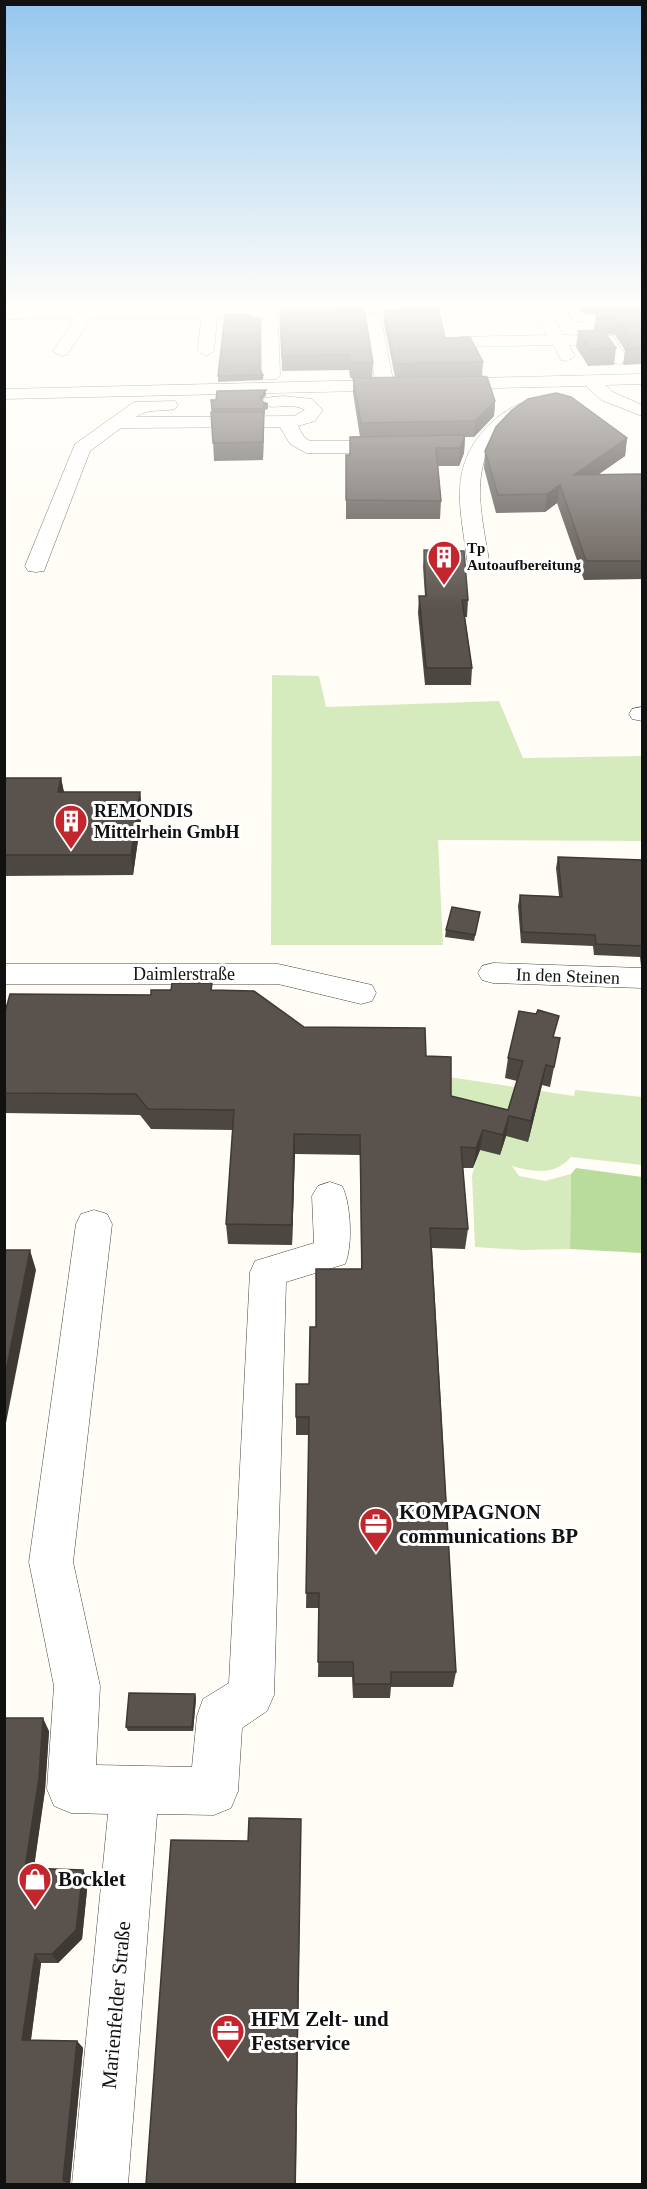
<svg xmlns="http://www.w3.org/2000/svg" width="647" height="2189" font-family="'Times New Roman',serif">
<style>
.green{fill:#d5ebbd}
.forest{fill:#b9dc9c}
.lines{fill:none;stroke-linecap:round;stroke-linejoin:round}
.minor-casing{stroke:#444;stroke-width:1}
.minor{fill:#fff;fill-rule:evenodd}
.rail{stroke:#c4262e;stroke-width:2}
.wall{fill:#4d4742}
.shaded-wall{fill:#3f3936}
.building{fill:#5a524d;stroke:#3f3936;stroke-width:1.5}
.labels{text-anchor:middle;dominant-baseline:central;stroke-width:6;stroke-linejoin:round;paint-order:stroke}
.far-poi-label{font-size:15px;font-weight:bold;fill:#111;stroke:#fff;text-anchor:start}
.poi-label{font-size:18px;font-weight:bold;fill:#111;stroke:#fff;text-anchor:start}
.street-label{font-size:18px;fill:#111;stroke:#fff}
.near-poi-label{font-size:21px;font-weight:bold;fill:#111;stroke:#fff;text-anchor:start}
.near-street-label{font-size:21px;fill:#111;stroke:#fff}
</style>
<rect width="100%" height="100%" fill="#fffdf5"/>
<g class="green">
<polygon points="52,302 90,302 91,305 179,302 180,304 193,304 194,307 237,305 238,308 370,302 432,302 251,310 46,311 48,304"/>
<polygon points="272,675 319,676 326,707 499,701 523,758 642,756 642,841 438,840 443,945 271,945"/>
<path d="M449,1077l125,19 1,-6 67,7v68l-71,-8c-16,19 -37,15 -59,9l7,10 26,5 26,-7 -1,75 -48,1 -47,-3 -3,-71 6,-21 -29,-39z"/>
</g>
<polygon class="forest" points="576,1168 642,1177 642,1253 570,1249 571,1174"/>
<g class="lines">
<defs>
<g id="minor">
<polygon points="394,302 503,302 495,307 274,317 278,321 280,375 277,379 265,379 262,375 262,321 264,318 217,318 214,351 206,356 198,351 201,318 91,318 67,355 61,356 53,351 75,318 4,319 4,309 262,308"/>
<polygon points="529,302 545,302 563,335 613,336 628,359 620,364 614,363 602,344 569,345 575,356 567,361 561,360 553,345 461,347 453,342 461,337 547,335"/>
<polygon points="561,302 577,302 588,318 586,321 574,321"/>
<polygon points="373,314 381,319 393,380 642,374 642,384 605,385 613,392 642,405 642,416 601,400 586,386 4,399 4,389 375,380 365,319"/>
<path d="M283,396l29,3 11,11 -8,11 -17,5 6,11 6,4h84l7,2 2,4 -2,4 -7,2h-88l-16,-9 -10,-17 -159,1 -31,23 -46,120 -8,1 -8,-1 -3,-5 50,-122 59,-42 41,-1 3,4 -3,4c-14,3 -27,-1 -39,8l158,-1 11,-6c-13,-8 -27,-1 -40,-4l-3,-4 3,-4z"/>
<path d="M531,400l6,1 3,4 -3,4c-73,33 -59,86 -48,151l-3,5 -8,1 -8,-1 -3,-5c-6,-50 -19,-90 18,-131 12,-13 29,-25 46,-29z"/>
<polygon points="642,707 642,721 632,719 629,714 632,709"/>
<polygon points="493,963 642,968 642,988 493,983 482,980 478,973 482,966"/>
<polygon points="4,964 278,964 372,985 376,993 372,1001 361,1004 278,984 4,984"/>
<path d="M330,1182l12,4c9,17 11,61 3,78l-59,18 -12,413 -7,16 -25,17 -4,63 -7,17 -17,7 -57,-1 -29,370h-56l36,-370 -37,-1 -17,-7 -7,-17 7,-103 -25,-124 47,-338 5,-10 13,-4 13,4 5,10 -39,338 27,124 -4,79 96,2 5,-51 6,-17 26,-16 21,-411 5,-11 59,-18 -2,-47 6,-10z"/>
</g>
</defs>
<use href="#minor" class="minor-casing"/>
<use href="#minor" class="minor"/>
<g class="rail">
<polyline points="95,303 111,302"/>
<polyline points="201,305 255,302"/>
<polyline points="246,306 332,302"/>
</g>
</g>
<g class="wall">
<polygon points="403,302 445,338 483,362 482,376 480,376 495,401 494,416 474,437 465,437 464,453 459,466 438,466 441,501 440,519 346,519 346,455 349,455 360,437 353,393 353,378 395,377 384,323 384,310 403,310"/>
<polygon points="576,302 642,302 642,364 623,365 625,350 615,335 606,334 616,348 614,365 588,366 576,347 578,331 595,330 594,329 596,315 592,315 581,312 576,304"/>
<polygon points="280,309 373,363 372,378 350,378 349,370 282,371"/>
<polygon points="251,318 260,370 263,375 263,380 218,382 218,376"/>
<polygon points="266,395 262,400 263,402 268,404 268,409 265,410 265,414 264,414 263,460 214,461 211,400"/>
<polygon points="627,438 625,456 597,475 642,474 642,579 584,580 557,503 545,512 496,513 484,468 485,451"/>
<polygon points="424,550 468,600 467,617 465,617 472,668 471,685 425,685 418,613 419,596 425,596 423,567"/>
<polygon points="4,778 61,778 64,792 140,792 142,812 133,875 4,876"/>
<polygon points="558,857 642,860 642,967 641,966 640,957 594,955 593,946 521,943 518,906 520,895 559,896 556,868"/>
<polygon points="480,912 474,941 445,937 446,930"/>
<polygon points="171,990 213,990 304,1027 426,1056 451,1096 508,1110 517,1081 505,1078 508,1058 555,1037 560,1038 550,1087 542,1085 528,1142 506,1136 500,1155 480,1150 473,1168 463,1168 468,1229 465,1249 432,1248 456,1672 453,1687 391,1687 390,1698 353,1698 352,1677 318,1677 319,1608 306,1608 309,1435 296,1435 296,1417 309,1384 316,1327 361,1269 360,1155 295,1154 292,1245 228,1244 226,1224 233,1130 151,1129 140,1115 4,1113 4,1016 151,995"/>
<polygon points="195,1694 196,1699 193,1731 128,1731 126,1727"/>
<polygon points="4,1718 49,1731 45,1790 34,1868 88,1880 82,1939 58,1963 41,1963 31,2040 77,2041 83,2048 70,2184 72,2184 4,2184"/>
</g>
<g class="shaded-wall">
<polygon points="266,390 266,395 260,402 260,397"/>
<polygon points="495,401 494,416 474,437 475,421"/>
<polygon points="264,412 264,429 263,460 263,442"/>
<polygon points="465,435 464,453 459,466 460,448"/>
<polygon points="627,438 625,456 572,493 574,475"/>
<polygon points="560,485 557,503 545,512 547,494"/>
<polygon points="61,778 65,798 58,792"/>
<polygon points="140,792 142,812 133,875 131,855"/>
<polygon points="546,1065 542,1085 528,1142 531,1121"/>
<polygon points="509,1116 506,1136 500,1155 503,1135"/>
<polygon points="483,1130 480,1150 473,1168 476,1148"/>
<polygon points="294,1134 295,1154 292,1245 292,1225"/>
<polygon points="30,1250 36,1270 4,1433 4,1381"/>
<polygon points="195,1694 196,1699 193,1731 192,1727"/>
<polygon points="43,1718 49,1731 45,1790 32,1879 25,1868"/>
<polygon points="301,1819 296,2184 295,2184"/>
<polygon points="83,1870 88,1880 82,1939 58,1963 52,1954"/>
<polygon points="35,1954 41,1963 30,2046 22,2040"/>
<polygon points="77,2041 83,2048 70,2184 72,2184 68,2184 63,2180"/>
</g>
<g class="building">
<polygon points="404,302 437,302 445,338 470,337 483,362 395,364 384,310 405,310"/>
<polygon points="364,308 373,363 350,363 349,355 282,356 280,309"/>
<polygon points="642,312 642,348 625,349 632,342 617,319 599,318 596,313"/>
<polygon points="225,315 251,315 251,318 260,318 260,370 263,375 218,376"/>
<polygon points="603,330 616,348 590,349 578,331"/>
<polygon points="480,376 487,377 495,401 475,421 361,423 353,378"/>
<polygon points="266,390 260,397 263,402 268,404 264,404 264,409 212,409 211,400 216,400 217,391"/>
<polygon points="556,393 571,397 627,438 574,475 642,474 642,561 586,561 560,485 547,494 498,495 485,451 496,427 512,410 528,399"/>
<polygon points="211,412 264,412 263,442 213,443"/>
<polygon points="465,435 460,448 436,448 441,501 346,500 346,455 350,455 350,437"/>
<polygon points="424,550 464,551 468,600 462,600 472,668 426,668 419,596 426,596"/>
<polygon points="4,778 61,778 58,792 140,792 131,855 4,855"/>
<polygon points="558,857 642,860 642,946 596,944 595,935 522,932 520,895 562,897"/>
<polygon points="452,907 480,912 475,935 446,930"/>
<polygon points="172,983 212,983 211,990 254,991 304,1027 425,1028 426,1056 451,1057 451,1096 508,1110 523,1061 508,1058 519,1011 536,1014 538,1010 559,1016 553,1037 560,1038 554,1067 546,1065 531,1121 509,1116 503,1135 483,1130 476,1148 461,1147 468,1229 430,1228 456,1672 391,1672 391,1684 354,1684 353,1662 318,1662 319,1593 306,1593 309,1417 296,1417 296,1384 309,1384 310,1327 316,1327 316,1269 362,1269 360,1135 294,1134 292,1225 226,1224 234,1110 148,1109 136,1094 4,1093 4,1016 10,994 151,995 151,990 171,990"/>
<polygon points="4,1250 30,1250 4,1381"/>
<polygon points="129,1693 195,1694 192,1727 126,1727"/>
<polygon points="4,1718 43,1718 39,1778 25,1868 83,1870 76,1930 52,1954 35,1954 22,2040 77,2041 63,2180 68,2183 68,2184 4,2184"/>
<polygon points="249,1818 301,1819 295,2184 146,2184 171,1840 248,1841"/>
</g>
<linearGradient id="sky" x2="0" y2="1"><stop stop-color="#95c6ee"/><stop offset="0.5" stop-color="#fffefa"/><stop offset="1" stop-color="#fffefa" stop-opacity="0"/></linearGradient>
<rect width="647" height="609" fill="url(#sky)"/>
<defs>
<symbol id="building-pin" viewBox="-11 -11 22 30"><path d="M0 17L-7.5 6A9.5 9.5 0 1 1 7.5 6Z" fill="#c4262e" stroke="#fff"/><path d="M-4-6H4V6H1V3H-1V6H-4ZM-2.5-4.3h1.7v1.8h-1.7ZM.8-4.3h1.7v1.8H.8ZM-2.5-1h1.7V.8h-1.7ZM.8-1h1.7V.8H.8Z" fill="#fff"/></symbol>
<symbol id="office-pin" viewBox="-11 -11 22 30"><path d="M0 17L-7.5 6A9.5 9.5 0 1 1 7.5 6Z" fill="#c4262e" stroke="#fff"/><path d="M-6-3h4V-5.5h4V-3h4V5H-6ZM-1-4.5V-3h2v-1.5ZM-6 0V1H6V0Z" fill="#fff"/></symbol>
<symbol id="shop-pin" viewBox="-11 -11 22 30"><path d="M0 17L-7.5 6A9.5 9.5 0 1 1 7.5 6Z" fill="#c4262e" stroke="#fff"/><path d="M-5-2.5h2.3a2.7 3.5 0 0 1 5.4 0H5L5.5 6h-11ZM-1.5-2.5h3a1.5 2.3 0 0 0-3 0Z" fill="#fff"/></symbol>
</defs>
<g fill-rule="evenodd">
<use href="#building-pin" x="425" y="538" width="38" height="52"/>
<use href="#building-pin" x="52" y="802" width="38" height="52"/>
<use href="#office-pin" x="357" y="1505" width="38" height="52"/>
<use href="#shop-pin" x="16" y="1860" width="38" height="52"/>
<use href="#office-pin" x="209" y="2012" width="38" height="52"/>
</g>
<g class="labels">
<g class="far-poi-label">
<text x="467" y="548">Tp<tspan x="467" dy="17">Autoaufbereitung</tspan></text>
</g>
<g class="poi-label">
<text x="94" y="811">REMONDIS<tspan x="94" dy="21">Mittelrhein GmbH</tspan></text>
</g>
<g class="street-label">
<text x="184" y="974">Daimlerstraße</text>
<text transform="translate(568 976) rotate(2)">In den Steinen</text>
</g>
<g class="near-poi-label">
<text x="399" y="1512">KOMPAGNON<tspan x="399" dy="24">communications BP</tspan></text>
<text x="58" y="1879">Bocklet</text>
<text x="251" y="2019">HFM Zelt- und<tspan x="251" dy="24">Festservice</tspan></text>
</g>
<g class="near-street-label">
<text transform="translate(116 2005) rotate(-85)">Marienfelder Straße</text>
</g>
</g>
<rect width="647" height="2189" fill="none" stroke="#111111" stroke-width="12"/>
</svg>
